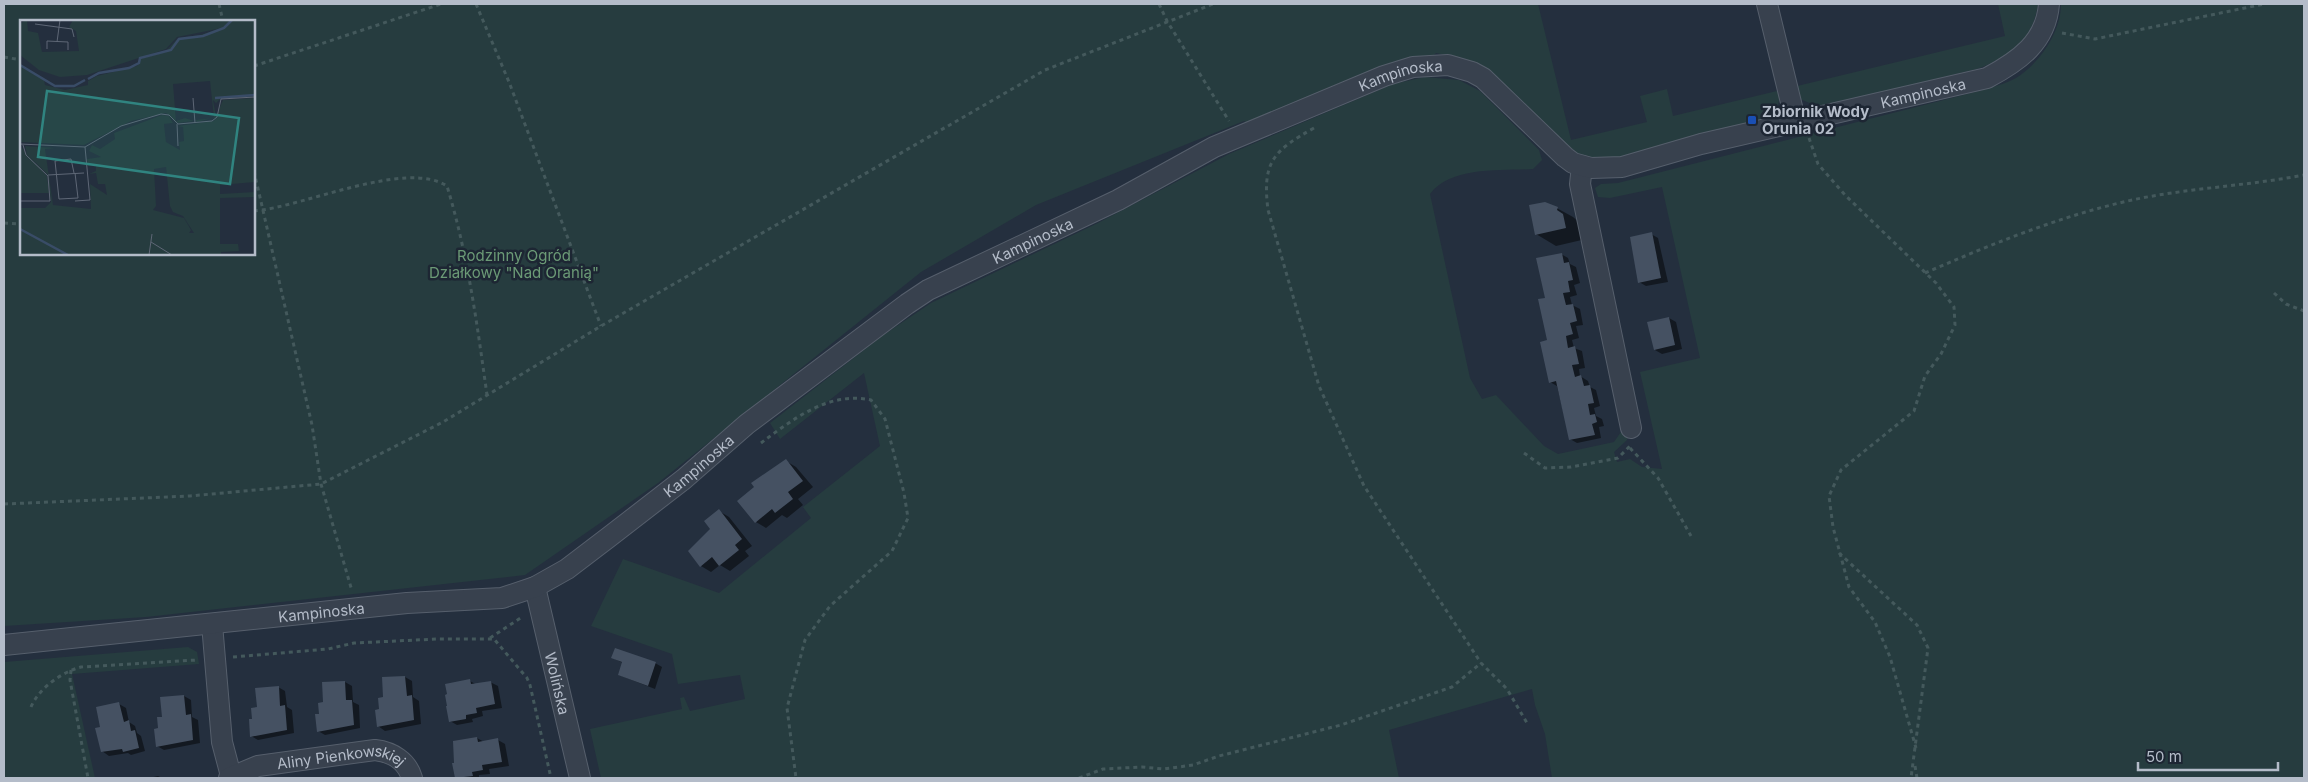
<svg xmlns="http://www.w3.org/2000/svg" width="2308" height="782" font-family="Inter,sans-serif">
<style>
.green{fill:#263c3f;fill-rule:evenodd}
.shadow{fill:#0007}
.building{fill:#455162}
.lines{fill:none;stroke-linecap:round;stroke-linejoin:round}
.minor-casing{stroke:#565f6c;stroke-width:22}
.path{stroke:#44595c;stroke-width:3;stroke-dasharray:4 4;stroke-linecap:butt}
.minor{stroke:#38414e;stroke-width:20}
.transit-dot{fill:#1a4fb4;stroke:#1d2633;stroke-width:2}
.labels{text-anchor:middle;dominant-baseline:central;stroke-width:5;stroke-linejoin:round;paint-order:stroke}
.street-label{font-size:15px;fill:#b4bcc9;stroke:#1d2633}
.poi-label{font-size:15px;font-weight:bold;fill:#b4bcc9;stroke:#1d2633;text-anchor:start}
.park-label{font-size:15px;fill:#6b9a76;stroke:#1d2633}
.inset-river{fill:none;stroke:#394c67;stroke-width:2.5}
.inset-road{fill:none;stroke:#5e6776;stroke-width:1}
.view{fill:#308480;fill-opacity:0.15;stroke:#308480;stroke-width:2.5}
.inset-edge{fill:none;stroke:#b4bcc9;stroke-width:2.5}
</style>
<rect width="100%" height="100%" fill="#242f3e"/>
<g class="green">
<path d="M4,4h1534l33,136 76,-18 -7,-26 27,-7 6,27 108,-26 -4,20 -9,9 -139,38 -34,3 -25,-8 -89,-85 -17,-8 -28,-6 -5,5 -184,65 -3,-2 -208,84 -115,67 -263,211 -133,92 -379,42 -142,9zM21,21h233v233h-233z"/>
<path d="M1998,4h40c-5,36 -29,53 -61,65l-158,38 -19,-8 -7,-12 212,-51z"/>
<path d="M2061,4h243v774h-752l-7,-44 -10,-29 -3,-16 -143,41 10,48h-798l-11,-49 92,-20 -2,-11 4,-1 6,14 55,-12 -5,-24 -62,9 -6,-30 -81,-28 32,-67 96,34 92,-75 -8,-11 77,-61 -16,-73 -84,66 -10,-16 112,-87 49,-33 167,-80 131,-69 164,-70 32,-7 34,3 21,11 59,59 3,10 -9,9c-32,2 -82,-3 -103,25l40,184 12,21 14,-4 48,51 14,8 56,-12 9,-13 5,4 -1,7 -13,12 3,10 13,-3 12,8 20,2 -22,-97 60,-14 -38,-171 -52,11 -12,-1 -3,-9 6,-4 17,-1 361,-92c12,-4 27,-7 37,-13 24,-15 45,-46 45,-74z"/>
<polygon points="188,647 197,652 199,664 72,674 95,778 4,778 4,662"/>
</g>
<g class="shadow">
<polygon points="1553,206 1573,217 1583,226 1586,239 1556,246 1536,234"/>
<polygon points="1651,234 1658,238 1668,282 1646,286 1639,282"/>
<polygon points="1561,254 1568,258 1570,264 1576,267 1580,283 1574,285 1577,295 1570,297 1572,305 1580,309 1583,325 1576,326 1579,338 1572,340 1574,348 1582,351 1585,368 1579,369 1580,376 1588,381 1590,387 1596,390 1600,406 1594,408 1596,416 1602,419 1604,426 1599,427 1601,438 1577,443 1570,439 1557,386 1550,382 1546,298"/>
<polygon points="1669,318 1676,322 1682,349 1662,354 1655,350"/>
<polygon points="786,461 796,467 813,487 798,499 803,505 787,518 782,515 766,528 756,522"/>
<polygon points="719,511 729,517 752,546 745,551 749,556 730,571 720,565 711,572 701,566"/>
<polygon points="613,658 655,663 662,667 655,689 619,675 623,663"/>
<polygon points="405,677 412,681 413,697 419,701 421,724 385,731 378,726 380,710 384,699"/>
<polygon points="470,681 477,685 490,682 498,686 502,708 482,711 483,716 472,719 473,722 457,725 450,721"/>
<polygon points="345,682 352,686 353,702 359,705 360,728 325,735 318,731 320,715 325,703"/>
<polygon points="278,687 285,691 287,707 292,710 294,733 258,740 251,736 253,720 258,709"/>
<polygon points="184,696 191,700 192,717 198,720 200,743 164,750 157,746 159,730 163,718"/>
<polygon points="119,704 126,708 129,722 135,726 137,733 141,736 145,751 131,755 128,753 109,756 102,751 102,728"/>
<polygon points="477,738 484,742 498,740 505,744 509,766 489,769 490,774 479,775 479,778 457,778 454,764"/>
<polygon points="158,776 162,778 149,778"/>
</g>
<g class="building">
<polygon points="1545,202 1558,207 1557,210 1563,214 1566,228 1535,235 1529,205"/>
<polygon points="1652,232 1661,278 1638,283 1630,237"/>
<polygon points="1562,253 1564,263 1569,262 1573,280 1568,281 1570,292 1563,293 1566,305 1573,304 1577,321 1570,323 1573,334 1566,336 1568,348 1575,346 1579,364 1572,365 1575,377 1581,375 1584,386 1590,385 1594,403 1588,404 1590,415 1595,414 1597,422 1592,424 1595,435 1569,440 1556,381 1549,383 1540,342 1547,340 1538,299 1545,298 1536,258"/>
<polygon points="1669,317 1675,345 1654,350 1647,322"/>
<polygon points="786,459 803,481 788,492 793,499 775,513 772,509 755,523 737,501 754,487 751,483"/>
<polygon points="719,509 742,539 735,545 739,550 719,566 712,557 700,567 688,551 710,529 704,521"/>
<polygon points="615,648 656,662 648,686 618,675 622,662 611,658"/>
<polygon points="405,676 407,696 412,695 414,720 377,727 375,710 379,709 378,698 383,697 382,677"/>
<polygon points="470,679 471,684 491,681 495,704 476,708 477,713 466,715 466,719 449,722 446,706 447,706 445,695 447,694 445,684"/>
<polygon points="345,681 346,700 352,700 354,725 317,732 315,714 319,714 318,703 323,702 322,682"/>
<polygon points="279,686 280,706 285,705 287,730 250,737 249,719 252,719 251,708 257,707 255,688"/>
<polygon points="184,695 186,715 191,714 193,740 156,747 154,729 158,728 157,717 162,717 160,697"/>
<polygon points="119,702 124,722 129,720 131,731 135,730 139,748 123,752 122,749 101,752 95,728 100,727 96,707"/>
<polygon points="477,737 478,742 498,738 502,762 482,765 483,770 472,772 473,776 455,778 452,763 454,763 453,741"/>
</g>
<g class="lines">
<defs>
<g id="minor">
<polyline points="1767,4 1796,123"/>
<polyline points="1582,166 1580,184 1631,428"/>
<path id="s1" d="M535,587l45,191"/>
<polyline points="212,624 222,742 231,776"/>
<path id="s2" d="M4,645l403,-42 95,-5 33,-11 32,-18 42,-32 75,-58 63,-55 160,-120 21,-14 190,-90 96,-53 170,-71 29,-9 35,-2 24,7 11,6 82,79 8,6 18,5 31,-1 79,-23 286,-66c32,-17 59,-36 62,-74"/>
<path id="s3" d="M229,778l29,-12 117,-16c17,2 32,11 37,28"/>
</g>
</defs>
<use href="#minor" class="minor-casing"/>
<g class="path">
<polyline points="219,4 223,21"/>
<polyline points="476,4 509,82 601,326"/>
<polyline points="1159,4 1167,21 1229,121"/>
<polyline points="2062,33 2095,39 2264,4"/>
<polyline points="4,57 21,60"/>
<polyline points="254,66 441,4"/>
<path d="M1314,128c-41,23 -52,34 -46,82l51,176 45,100 117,177 26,26 20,34"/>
<polyline points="1809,138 1818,164 1845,195 1936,283 1954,307 1955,325 1941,354 1925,376 1914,411 1841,470 1829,496 1833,527 1849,587 1875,622 1890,657 1916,748"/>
<polyline points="254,171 312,425 321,484 352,591"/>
<path d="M254,211c49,-4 152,-52 193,-25 21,69 30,138 40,209"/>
<polyline points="4,223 21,224"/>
<path d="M1925,273c67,-29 135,-57 207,-73 56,-12 115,-14 172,-25"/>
<polyline points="2274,293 2286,304 2304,311"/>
<path d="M761,443c32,-24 68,-52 110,-43l14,19 19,74 4,25 -16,33 -62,55 -25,34 -18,68 9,70"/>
<polyline points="1630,448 1658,478 1691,536"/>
<polyline points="1524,453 1545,468 1571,467 1618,458 1630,446"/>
<polyline points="4,504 190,496 321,484 443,422 601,326 1045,70 1213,4"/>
<polyline points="1839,553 1917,625 1928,648 1911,778"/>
<polyline points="490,638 522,617"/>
<polyline points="233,657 328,649 354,643 438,639 494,639 527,678 530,685 551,778"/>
<polyline points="71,670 70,680 88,778"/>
<path d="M31,707c8,-19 31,-35 50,-40l116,-7"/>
<polyline points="1915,766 1917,778"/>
<polyline points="1079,778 1103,769 1142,767 1164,769 1193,765 1219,756 1341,725 1452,687 1481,663"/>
</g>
<use href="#minor" class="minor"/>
</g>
<rect class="transit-dot" x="1747" y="115" width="10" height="10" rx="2.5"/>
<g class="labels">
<g class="street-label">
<text stroke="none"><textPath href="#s2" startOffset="1549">Kampinoska</textPath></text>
<text stroke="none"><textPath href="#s2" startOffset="2119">Kampinoska</textPath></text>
<text stroke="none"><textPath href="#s2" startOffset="1144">Kampinoska</textPath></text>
<text stroke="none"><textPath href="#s2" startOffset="739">Kampinoska</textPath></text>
<text stroke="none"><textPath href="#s2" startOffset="319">Kampinoska</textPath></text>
<text stroke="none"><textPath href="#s1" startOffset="99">Wolińska</textPath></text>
<text stroke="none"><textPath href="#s3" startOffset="116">Aliny Pienkowskiej</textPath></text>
</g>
<g class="poi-label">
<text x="1762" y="111">Zbiornik Wody<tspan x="1762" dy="17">Orunia 02</tspan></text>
</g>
<g class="park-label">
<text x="514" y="255">Rodzinny Ogród<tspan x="514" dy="17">Działkowy "Nad Oranią"</tspan></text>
</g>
</g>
<g transform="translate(20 20)">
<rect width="235" height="235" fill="#242f3e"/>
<path d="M5,0h2l1,11 10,2 4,19 37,-1 -3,-20 -7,-4 4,-7h182v77l-34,1 -5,5 -3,-3 3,17 -19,5 -2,-2 19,-2 -4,-37 -37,3 3,37 9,-3 9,3 -16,2 -12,-10 -35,8 -47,24 -64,-3v-76l24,14 1,5 20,5 23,-5v-4l9,-5 40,-10 3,-7 25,-7 13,-14 22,-3 22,-7 -45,9 -11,12 -79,26 -27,2 -21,-7 -19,-15v-31zM235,78v84l-35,3v9l35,-2v5l-35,1v46h18l1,7 -18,1v3h-201v-47h25l6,-6 -3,-27 -21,-21 -2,-8 31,2 -11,1 8,56 38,4 -1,-25 17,11 -2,-11h-7l-2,-11 -7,1 7,-3v-6l-8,1 -1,-7 14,-2 -12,-6 3,-6 8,4 15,-10 -1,-6 -8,3 56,-21 7,1 4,7 -9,1 2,18 14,8 -1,-8 5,-1 -1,-14 -5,-1 36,-5 9,-21zM146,147l4,39 3,6 10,4 11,17h-5l2,-3 -7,-12 -31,-8 3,-4 -2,-37zM0,126l27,30 2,17h-29z" fill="#263c3f" fill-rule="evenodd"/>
<path class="inset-river" d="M0,45l35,21h19l11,-6M68,59l11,-6 30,-5 10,-5 1,-5 31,-8 8,-11 24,-3 21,-8 8,-8M195,78l40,-3M0,209l48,26"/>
<path class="inset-road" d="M15,4l37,5 2,8M37,22l3,-22M27,29v-8l21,1v8M173,78l2,25M157,104l1,22M0,124l65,3 36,-21 40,-12 8,1 9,9 34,-3 5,-4 4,-18 34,-2M54,153l-3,-14 -16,2 4,38 19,-1 -3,-25M28,155l36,-2M0,181h30l-2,-25 -22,-21 -3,-10M55,181l15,-1 -5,-53M131,222l21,13M129,235l3,-21"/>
<path class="view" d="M27,71l192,27 -9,66 -192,-27z"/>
<rect width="235" height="235" class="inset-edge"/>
</g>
<rect width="2308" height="782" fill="none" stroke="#b4bcc9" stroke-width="10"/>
<path d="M2138 762v8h140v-8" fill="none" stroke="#b4bcc9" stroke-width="2.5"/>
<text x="2146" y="762" font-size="15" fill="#b4bcc9" stroke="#1d2633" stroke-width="4" paint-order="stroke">50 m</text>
</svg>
